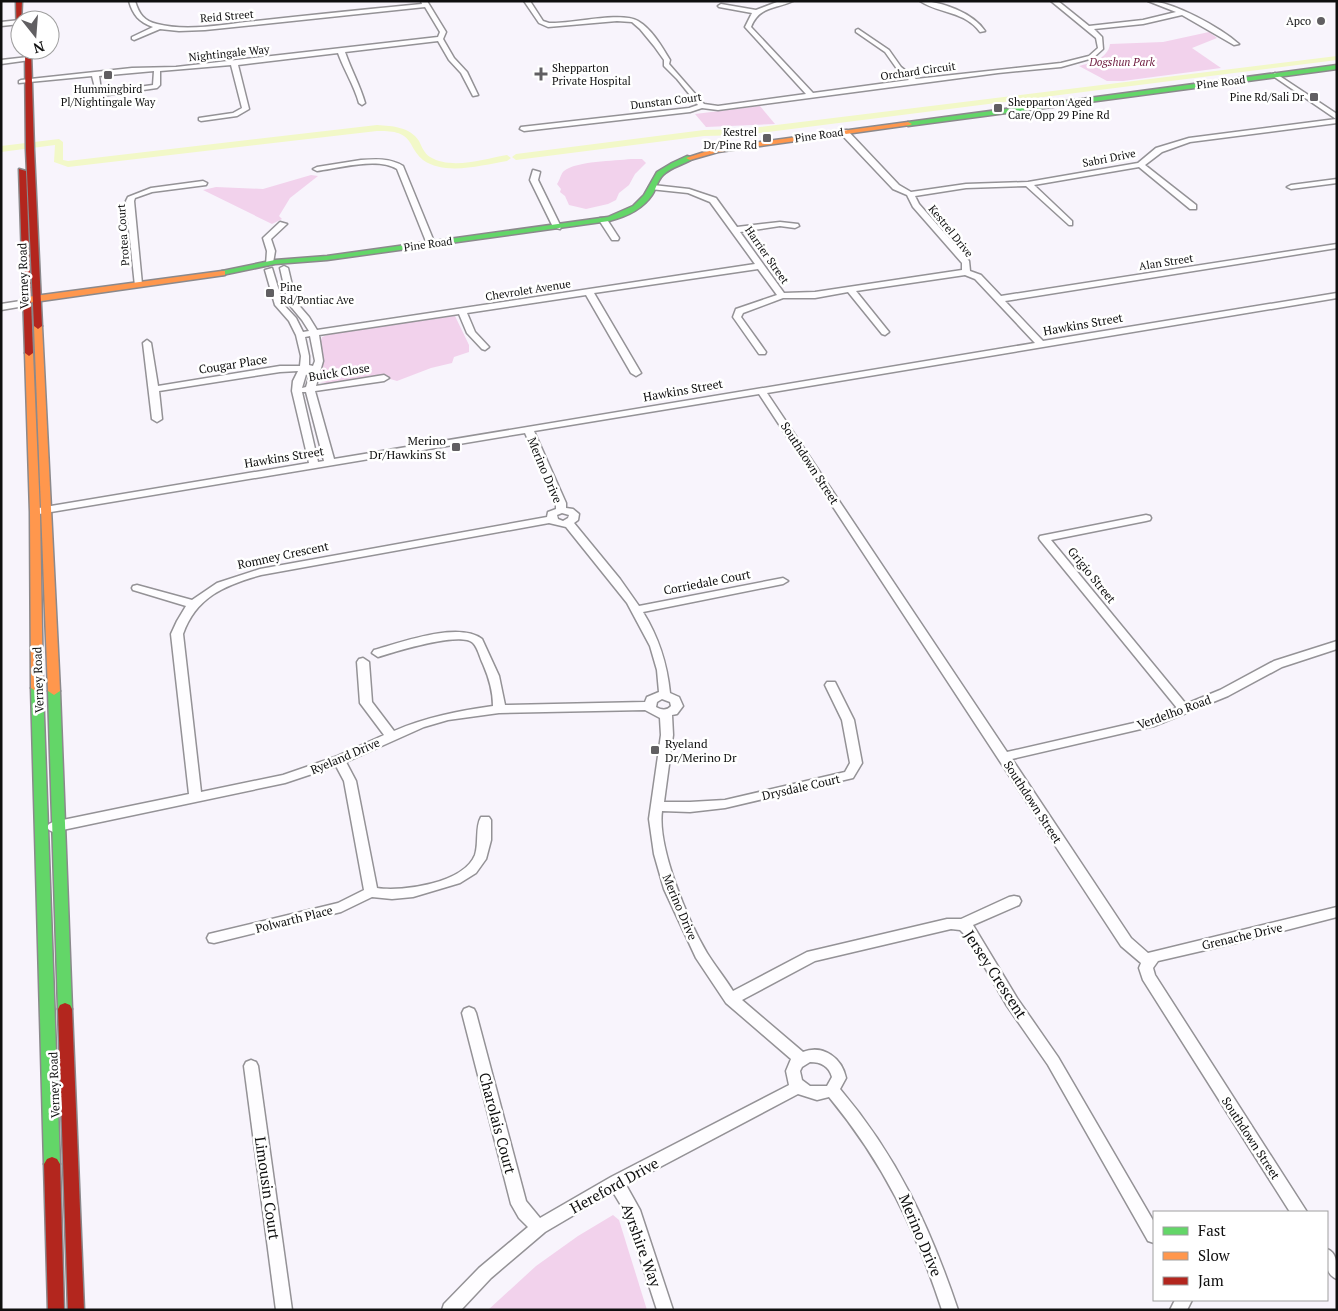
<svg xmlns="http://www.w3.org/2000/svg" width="1338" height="1311" font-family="'PT Serif',serif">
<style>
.green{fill:#f2d2ec}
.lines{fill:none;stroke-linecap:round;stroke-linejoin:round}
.canal{fill:#f2f8c8;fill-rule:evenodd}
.street-casing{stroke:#949296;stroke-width:3}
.fast-casing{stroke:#8b898c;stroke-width:3}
.slow-casing{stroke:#8b898c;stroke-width:3}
.jam-casing{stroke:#8b898c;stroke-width:3}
.street{fill:#fefdff;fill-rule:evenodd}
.fast{fill:#63d668;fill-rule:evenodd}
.slow{fill:#ff974d;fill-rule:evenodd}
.jam{fill:#b3261e;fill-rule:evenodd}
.poi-dot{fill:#615f62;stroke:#fff;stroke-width:2}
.labels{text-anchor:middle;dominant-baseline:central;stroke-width:5;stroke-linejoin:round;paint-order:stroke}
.far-street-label{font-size:11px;fill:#0f0f0f;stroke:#fff}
.far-poi-label{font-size:11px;fill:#0f0f0f;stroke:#fff;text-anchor:end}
.far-park-label{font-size:11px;font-style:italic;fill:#6c1a3d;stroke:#fff}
.street-label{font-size:12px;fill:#0f0f0f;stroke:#fff}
.poi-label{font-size:12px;fill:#0f0f0f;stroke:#fff;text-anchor:end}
.near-street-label{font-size:15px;fill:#0f0f0f;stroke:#fff}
</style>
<rect width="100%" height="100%" fill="#f8f4fc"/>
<g class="green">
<path d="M1209,32l8,6 -25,10 29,20 -98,13h-16l-28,-15c11,-3 29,-7 31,-22l53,-2z"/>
<polygon points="760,106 775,124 706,127 695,114"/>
<path d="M631,159h11l4,4 -11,11 -6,11 -10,8 -3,7 -8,4 -22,5 -17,-4 -4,-9 -5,-4 1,-3 -4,-5c3,-4 4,-11 7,-13 12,-10 51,-10 67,-12z"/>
<polygon points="311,175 318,176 290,198 279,216 282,219 272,224 203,190 216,187 263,189"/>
<path d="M455,316l14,29v7l-15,5 -2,6 -21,5 -34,13c-29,-11 -53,8 -82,0l9,-20 -4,-16 2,-8 11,-4z"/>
<polygon points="613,1215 619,1220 647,1310 488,1310 536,1266 578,1236"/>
</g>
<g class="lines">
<g class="canal">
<polygon points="1337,56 1337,60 744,135 704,136 516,160 512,157 516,154 704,130 744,129"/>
<path d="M377,125c16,1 33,2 42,16 3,6 5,12 11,16 22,13 54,2 77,-2l4,3 -4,3c-25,4 -61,15 -84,-1 -5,-4 -9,-10 -12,-16 -7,-13 -20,-13 -34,-13l-309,36 -14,-5 1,-17 -54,7v-6l58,-7 4,3v18l5,1z"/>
</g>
<defs>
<g id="street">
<path d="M129,1h6c4,13 9,20 22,23 31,8 68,0 99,-3 55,-6 111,-12 166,-17l-1,-3h6l19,31 -3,7 11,19 13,14 11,23 -5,1 -12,-23 -12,-13 -11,-19 -93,11c6,18 15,33 20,51l-3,2 -3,-2c-5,-18 -15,-33 -21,-50l-100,12 11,44 -12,7 -36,5 -2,-1v-2l34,-5 9,-5 -11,-43 -71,6v14l-3,3 -49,7 -12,-3 -4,-16 -73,7v-2l2,-1 111,-12 44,-1 262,-30 2,-5 -15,-25 -220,23 -26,1 -19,-2 -26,11 -2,-1v-2l21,-10c-14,-5 -20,-12 -24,-26zM154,71l-1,14 -45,6 -7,-1 -2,-14z"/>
<path d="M524,1h6l13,20 6,2c22,1 72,-12 89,-2 14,8 24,26 32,39l-1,4 35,40 14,2 88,-12 -61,-67 7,-14 -33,-6 -1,-1 3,-2 35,6 21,-8 16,-1c-17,8 -34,5 -42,26l62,66 96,-13 -12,-11 -12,-17 -29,-20v-2l2,-1 31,21 12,17 15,12 145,-16 28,-7 9,-8 -2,-10 -45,-37h7l31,25 54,-6 33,-8 -28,-11c25,0 73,27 91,43l-5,1 -52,-30 -39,9 -49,5 8,8 1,12 -10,9 -32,9 -63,6 -280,37 -16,-2 -12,4 -166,19 -4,-2 1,-2 168,-19 9,-3 -21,-26 -13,-13v-6l-10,-14 -14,-17 -8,-7 -15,-1 -69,6 -9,-4z"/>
<path d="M920,1c21,0 53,12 65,30l-5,1c-15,-21 -40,-18 -60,-31z"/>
<polygon points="20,20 20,24 1,26 1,22"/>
<polygon points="28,57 31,59 30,60 1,64 1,60"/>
<path d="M1275,73l62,41v9l-147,19 -28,10 -17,13 51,40v4h-6l-51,-42 -105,18 38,36v4h-3l-43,-39 -60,2 -51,8 4,8 50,57 1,10 11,4 20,21 336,-52v4l-332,53 38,40 294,-48v5l-570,95 240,359 140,-32 30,-12 -137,-168 -1,-2 1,-2 106,-21 4,1 1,2 -1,2 -4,1 -95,19 135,164 34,-14 54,-29 63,-20v8l-55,18 -54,29 -74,30 -142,33 119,179 17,15 189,-46v10l-101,26 -78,18 -5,7 2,7 152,237h-17l-147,-232 -4,-12 2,-5 -20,-17 -362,-552 -225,37 32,72v5l7,1 6,5 -1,6 -4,3 46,56 19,27 144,-28 5,3 -5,3 -140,28c16,26 24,51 27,81l9,4 4,9 -6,8 -5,1 1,20 -9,67h26l35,-2 120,-28 5,-9 -8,-43 -17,-35 2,-3h8l19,38 8,43 -9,15 -128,30 -35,4 -28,-1c-5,36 26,110 45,142 8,13 18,25 26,38l74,-39 140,-33h14l48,-22 5,-1 5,1 2,4 -2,4 -46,20 44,73 41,59 96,165v21l-6,-2 -100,-176 -41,-59 -39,-68 -8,-8 -9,-1 -136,32 -73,39 61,52c20,-8 39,6 43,26l-6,11c57,67 90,138 118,221h-16c-27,-82 -58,-146 -113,-213l-12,3 -19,-6 -172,91 14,25 33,100h-16l-32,-98 -12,-20 -68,40 -54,46 -30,32h-19l2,-6 35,-36 49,-41 -9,-9 -8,-14 -49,-191 2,-4 5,-2 5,2 2,4 50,188 14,17 71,-41 178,-92 -3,-14 5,-12 -65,-56 -30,-45 -32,-69 -10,-35 -5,-35 12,-84 -1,-17 -15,-8 -146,3 -51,7 -24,7 -78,35 10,19 21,107c26,4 87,-5 98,-33 4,-12 0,-28 6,-38h8l2,3v20l-5,19 -10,14 -16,10 -47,14 -21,2 -20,-2 -31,15 -127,31 -5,-1 -2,-4 2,-4 129,-31 26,-13 -20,-109 -8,-15 -51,17 -232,49 -4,-2 -2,-3 2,-3 4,-2 136,-28 -18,-160 6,-13 9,-15 -53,-16 -1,-2 1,-2 4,-1 55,15 25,-17 43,-14 287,-52 1,-5 8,-3v-6l-31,-70 -486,81 -4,-1 -1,-2 1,-2 4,-1 270,-45 -17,-72 1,-10 5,-10 -18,1 -121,19 3,28 -5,3 -5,-3 -9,-76 4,-3 4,3 7,43 122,-20h20l1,-10 -5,-21 -7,-14 -14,-16 -10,-35 7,-2 11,36 13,14 7,14 6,-1 -7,-11 -14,-17 -8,-35 4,-2 4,2 8,34 13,15 8,13 438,-66 -45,-62 -22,-9 -38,-4 -1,-2 4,-2 36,4 27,9 21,29 43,-5 18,2 1,2 -4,2 -15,-2 -40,6 44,61 31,-1 147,-22v-7l-49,-56 -6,-12 -14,-6 -52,-55v-4h6l52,55 12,7 55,-8 62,-2 110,-19 18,-15 33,-10 147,-19 -63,-43 -1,-1zM758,269l19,26 -41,14 -3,8 26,37h6l1,-2 -25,-35 2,-4 40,-15h32l33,-6 34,42 3,1 4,-3 -33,-41 109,-16 10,4 60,64 -701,116 -19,-68 69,-10 5,-3 -5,-3 -68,11 7,-25 -4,-26 140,-21 8,19 15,16 3,1 4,-3 -14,-15 -8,-19 119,-18 45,78 5,3 5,-3 -47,-80zM310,336l5,25 -2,5 -4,-1v-9l-4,-19zM307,371h4l-5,16 -4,1zM302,392h4l18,69 -6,1zM562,513l7,2 -1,3 -5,3 -5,-2 -1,-4zM549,523l17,4 61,76 23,43 7,24 2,22 -12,5 -2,5 -140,3 -6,-29 -17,-37c-24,-18 -82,4 -108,11l-2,3 6,4c17,-5 82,-26 95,-14 5,5 7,15 10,21 6,14 10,27 10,42 -35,5 -67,11 -99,25l-22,-29 -3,-40 -6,-4 -4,1 -2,3 3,41 24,32 -49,22 -52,18 -82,17 -18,-158c13,-37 42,-49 78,-59zM662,699l8,3 1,4c-4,5 -10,4 -15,1l1,-5zM810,1062c11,0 19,4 22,15l-5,9h-17l-8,-6 -2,-9 2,-4z"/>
<path d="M361,160c14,-1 29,-2 42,6l32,78 -1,2 -7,-2 -30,-75c-19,-12 -58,-1 -80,2l-4,-2 4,-2z"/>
<polygon points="533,170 540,172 538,180 561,227 560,229 553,227 530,180"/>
<polygon points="1337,179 1337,183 1291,189 1287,187 1291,185"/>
<polygon points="203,181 207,183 206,185 152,192 135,198 134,201 142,284 141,286 135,286 126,201 128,197 151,188"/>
<polygon points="600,218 606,218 619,238 618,240 612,240 599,220"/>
<polygon points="280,222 287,224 271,239 275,251 273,263 266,265 267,251 263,238"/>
<polygon points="27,300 30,301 30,305 1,310 1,304"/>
<polygon points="251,1060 256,1062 258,1066 292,1310 276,1310 244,1066 246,1062"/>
<path d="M1327,1249c11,4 10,18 10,30 -13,-5 -10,-18 -10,-30z"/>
<polygon points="1175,1300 1192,1300 1187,1310 1170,1310"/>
</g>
<g id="fast">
<polygon points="1337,65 1337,69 908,126 904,124 908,122"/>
<path d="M687,156l7,2c-10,7 -22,8 -31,17 -6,6 -7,14 -11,20 -10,15 -27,22 -43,26l-282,39 -52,4 -53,11 -4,-2 4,-2 53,-11 52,-4 281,-39 25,-11 11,-11 13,-23 15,-9z"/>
<polygon points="37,684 43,688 60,1164 57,1169 52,1171 47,1169 44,1164 31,688"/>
<polygon points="54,687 60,691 72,1009 70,1013 65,1015 60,1013 58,1009 48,691"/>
</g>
<g id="slow">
<polygon points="908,122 912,124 910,125 718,152 690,160 686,158 717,148"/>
<polygon points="222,271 225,271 225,275 27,303 23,300 27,297"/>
<polygon points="38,323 42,326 60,691 54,695 48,691 34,326"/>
<polygon points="29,350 33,353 40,512 43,688 37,692 31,688 30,512 25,353"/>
</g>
<g id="jam">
<polygon points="16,1 22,1 20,49 17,47"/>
<polygon points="25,50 31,50 34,150 42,326 38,329 34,326 26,150"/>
<polygon points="19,169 26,171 33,353 29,356 25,353"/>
<polygon points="65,1003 70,1005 72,1009 84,1310 68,1310 58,1009 60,1005"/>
<polygon points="52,1157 57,1159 60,1164 64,1310 48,1310 44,1164 47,1159"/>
</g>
</defs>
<use href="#street" class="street-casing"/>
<use href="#fast" class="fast-casing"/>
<use href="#slow" class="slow-casing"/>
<use href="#jam" class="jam-casing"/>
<use href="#street" class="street"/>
<use href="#fast" class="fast"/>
<use href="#slow" class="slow"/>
<use href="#jam" class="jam"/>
</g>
<g class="poi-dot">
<circle cx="1321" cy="21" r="5"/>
<path d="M538.5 66.5h5v5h5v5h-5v5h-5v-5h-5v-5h5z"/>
<rect x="103" y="70" width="10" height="10" rx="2.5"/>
<rect x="1309" y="92" width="10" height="10" rx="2.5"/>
<rect x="993" y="103" width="10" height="10" rx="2.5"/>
<rect x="762" y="133" width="10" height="10" rx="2.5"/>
<rect x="265" y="288" width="10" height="10" rx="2.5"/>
<rect x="451" y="442" width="10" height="10" rx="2.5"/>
<rect x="650" y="745" width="10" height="10" rx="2.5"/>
</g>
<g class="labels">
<g class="far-street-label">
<text transform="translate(227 16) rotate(-5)">Reid Street</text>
<text transform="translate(229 53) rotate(-6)">Nightingale Way</text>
<text transform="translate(918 71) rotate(-8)">Orchard Circuit</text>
<text transform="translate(1221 82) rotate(-7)">Pine Road</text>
<text transform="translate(666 101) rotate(-7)">Dunstan Court</text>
<text transform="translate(819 135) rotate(-8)">Pine Road</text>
<text transform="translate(1109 158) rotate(-11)">Sabri Drive</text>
<text transform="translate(951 231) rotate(51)">Kestrel Drive</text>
<text transform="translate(123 235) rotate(-94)">Protea Court</text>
<text transform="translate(428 244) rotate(-8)">Pine Road</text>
<text transform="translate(767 255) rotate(55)">Harrier Street</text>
<text transform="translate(1166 262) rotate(-9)">Alan Street</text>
<text transform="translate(528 290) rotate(-9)">Chevrolet Avenue</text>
</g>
<g class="far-poi-label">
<text x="1311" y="21">Apco</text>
<text x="552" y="68" text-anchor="start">Shepparton<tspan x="552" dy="13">Private Hospital</tspan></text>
<text x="108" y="89" text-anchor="middle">Hummingbird<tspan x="108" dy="13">Pl/Nightingale Way</tspan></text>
<text x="1304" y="97">Pine Rd/Sali Dr</text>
<text x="1008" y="102" text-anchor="start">Shepparton Aged<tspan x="1008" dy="13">Care/Opp 29 Pine Rd</tspan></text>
<text x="757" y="132">Kestrel<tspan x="757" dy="13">Dr/Pine Rd</tspan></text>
<text x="280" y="287" text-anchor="start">Pine<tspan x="280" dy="13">Rd/Pontiac Ave</tspan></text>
</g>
<g class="far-park-label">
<text x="1122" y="62">Dogshun Park</text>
</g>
<g class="street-label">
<text transform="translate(23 276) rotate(-92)">Verney Road</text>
<text transform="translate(1083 324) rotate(-10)">Hawkins Street</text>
<text transform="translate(233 364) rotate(-9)">Cougar Place</text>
<text transform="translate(339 372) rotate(-9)">Buick Close</text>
<text transform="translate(683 390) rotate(-10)">Hawkins Street</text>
<text transform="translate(284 457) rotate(-9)">Hawkins Street</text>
<text transform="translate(810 463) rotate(57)">Southdown Street</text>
<text transform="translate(545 470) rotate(67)">Merino Drive</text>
<text transform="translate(283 555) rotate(-12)">Romney Crescent</text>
<text transform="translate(1092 575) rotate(51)">Grigio Street</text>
<text transform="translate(707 582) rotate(-11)">Corriedale Court</text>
<text transform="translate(38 680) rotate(-92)">Verney Road</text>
<text transform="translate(1174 712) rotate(-20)">Verdelho Road</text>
<text transform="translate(345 756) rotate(-23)">Ryeland Drive</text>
<text transform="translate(801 787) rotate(-13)">Drysdale Court</text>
<text transform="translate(1033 802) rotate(57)">Southdown Street</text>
<text transform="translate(680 907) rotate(67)">Merino Drive</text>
<text transform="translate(294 919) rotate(-14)">Polwarth Place</text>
<text transform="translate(1242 936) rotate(-13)">Grenache Drive</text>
<text transform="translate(54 1085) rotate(-92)">Verney Road</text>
<text transform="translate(1251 1138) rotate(57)">Southdown Street</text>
</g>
<g class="poi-label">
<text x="446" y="440">Merino<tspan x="446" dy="14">Dr/Hawkins St</tspan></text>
<text x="665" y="743" text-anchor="start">Ryeland<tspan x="665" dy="14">Dr/Merino Dr</tspan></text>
</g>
<g class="near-street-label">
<text transform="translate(996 974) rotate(57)">Jersey Crescent</text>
<text transform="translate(498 1123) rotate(75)">Charolais Court</text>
<text transform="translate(614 1185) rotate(-29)">Hereford Drive</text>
<text transform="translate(268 1188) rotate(82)">Limousin Court</text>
<text transform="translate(921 1235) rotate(67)">Merino Drive</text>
<text transform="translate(642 1245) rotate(70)">Ayrshire Way</text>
</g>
</g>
<rect width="1338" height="1311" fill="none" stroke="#0f0f0f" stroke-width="5"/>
<rect x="1153" y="1211" width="175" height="90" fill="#ffffff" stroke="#9f9f9f"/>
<rect x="1163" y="1227" width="25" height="8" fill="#63d668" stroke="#9f9f9f"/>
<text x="1198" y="1236" font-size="15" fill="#0f0f0f">Fast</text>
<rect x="1163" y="1252" width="25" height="8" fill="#ff974d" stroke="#9f9f9f"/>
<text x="1198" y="1261" font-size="15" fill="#0f0f0f">Slow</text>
<rect x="1163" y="1277" width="25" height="8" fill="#b3261e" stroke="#9f9f9f"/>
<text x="1198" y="1286" font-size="15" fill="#0f0f0f">Jam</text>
<g transform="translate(35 35) rotate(163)"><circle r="24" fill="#ffffff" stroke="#9f9f9f"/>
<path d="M0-4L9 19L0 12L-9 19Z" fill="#615f62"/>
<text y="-8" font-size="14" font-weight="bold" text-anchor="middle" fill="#0f0f0f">N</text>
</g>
</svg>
